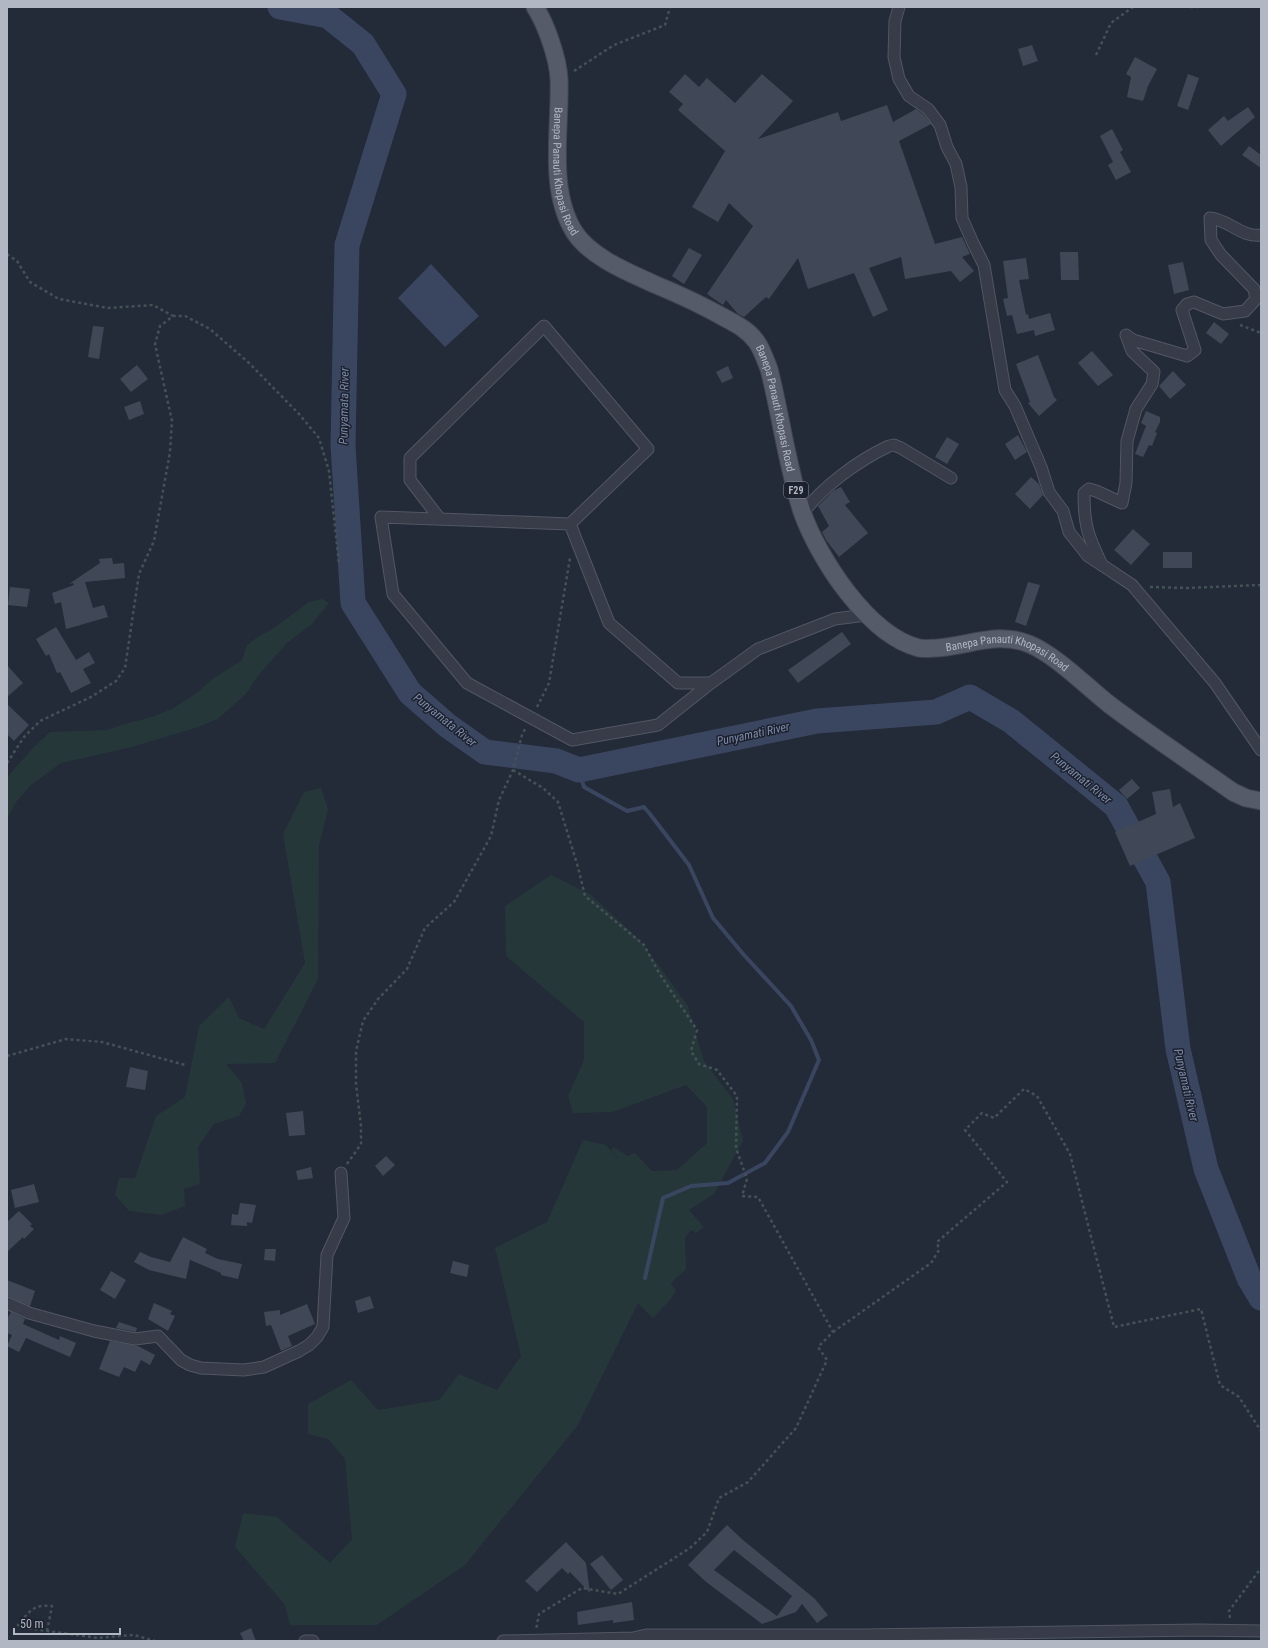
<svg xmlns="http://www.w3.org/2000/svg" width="1268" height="1648" font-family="'Roboto Condensed',sans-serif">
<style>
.green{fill:#26373a}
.water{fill:#3a4660}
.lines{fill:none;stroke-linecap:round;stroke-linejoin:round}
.stream{stroke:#3a4660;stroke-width:4}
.river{stroke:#3a4660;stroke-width:25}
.building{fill:#404857;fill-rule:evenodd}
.street-casing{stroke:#525763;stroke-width:13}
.primary-casing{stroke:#404551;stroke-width:19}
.path{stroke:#435256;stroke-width:2.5;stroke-dasharray:3 3;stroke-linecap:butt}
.street{stroke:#373c48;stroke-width:11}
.primary{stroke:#555b68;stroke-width:17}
.labels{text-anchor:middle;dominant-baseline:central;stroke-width:3;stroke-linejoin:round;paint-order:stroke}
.shield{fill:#1c212d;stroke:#858a97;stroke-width:1}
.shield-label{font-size:10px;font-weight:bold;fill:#b2b7c4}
.street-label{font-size:11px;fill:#b2b7c4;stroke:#1c212d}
.water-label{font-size:12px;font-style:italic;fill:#7c8baa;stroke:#1c212d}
</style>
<rect width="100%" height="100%" fill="#232a38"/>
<g class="green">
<polygon points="322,599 329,603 312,624 287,643 257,677 246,694 218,719 195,728 132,747 61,763 31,785 16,802 7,819 7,777 34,747 50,732 107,730 128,723 149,718 172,709 198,692 211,680 242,660 247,645 259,636 271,630 309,602"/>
<polygon points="321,788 328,809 319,845 318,979 275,1063 226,1064 242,1083 246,1104 239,1116 214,1124 198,1147 200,1184 184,1189 185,1206 161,1215 129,1211 115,1195 119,1178 135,1178 156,1116 185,1097 199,1026 229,997 239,1018 264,1029 305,963 283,834 304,792"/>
<polygon points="551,875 590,894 640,940 688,1006 704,1061 733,1099 743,1141 714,1194 689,1210 704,1227 696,1233 691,1230 685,1238 686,1270 676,1278 671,1284 676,1290 671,1299 653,1318 638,1303 639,1301 578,1425 465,1565 377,1625 290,1625 285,1605 235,1547 243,1513 277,1517 330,1563 352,1539 345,1459 328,1439 308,1434 308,1404 351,1380 378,1410 439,1400 459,1374 497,1390 521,1356 495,1248 547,1222 583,1140 606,1145 622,1164 611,1150 614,1147 628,1156 635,1153 652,1171 677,1170 707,1143 707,1107 686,1085 613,1112 573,1113 568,1096 584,1060 584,1022 506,956 505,906"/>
</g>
<polygon class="water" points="431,264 479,316 445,347 398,298"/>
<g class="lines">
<polyline class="stream" points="579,770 584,787 627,811 644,807 650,814 689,865 713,918 744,955 791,1006 811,1040 819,1060 788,1132 765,1163 728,1183 691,1186 663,1198 645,1278"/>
<polyline class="river" points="280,7 328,16 363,44 394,94 347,245 343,446 353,603 410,693 448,726 485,752 556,761 579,770 817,721 936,712 970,697 1011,721 1116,806 1158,882 1178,1049 1206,1169 1249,1278 1261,1298"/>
</g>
<g class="building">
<polygon points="1032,45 1038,61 1023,66 1018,49"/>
<polygon points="1135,57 1157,69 1148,86 1143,101 1127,97 1131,77 1126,74"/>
<polygon points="685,74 699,87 707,78 735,103 762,74 793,101 758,139 838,112 841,121 887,105 893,122 916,109 923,114 931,124 899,141 935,244 962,237 970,254 962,257 974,271 960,282 951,271 905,279 901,257 869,268 888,310 873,317 854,273 808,289 798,258 769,299 766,297 744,317 738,314 726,300 723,305 707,294 753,226 729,203 718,222 692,207 725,151 678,110 683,104 669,92"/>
<polygon points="1188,74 1199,78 1188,110 1177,106"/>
<polygon points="1248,107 1255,117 1221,146 1208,130 1224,116 1228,121"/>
<polygon points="1112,129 1123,150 1120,152 1131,172 1116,180 1108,165 1113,162 1100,136"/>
<polygon points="1249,146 1261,155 1261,168 1242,155"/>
<polygon points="689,248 702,255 684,284 672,276"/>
<polygon points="1060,252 1078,252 1079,280 1061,280"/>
<polygon points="1026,258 1029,279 1019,280 1026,315 1028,314 1029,319 1050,313 1055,330 1035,336 1034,330 1017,334 1012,315 1007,316 1003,299 1008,298 1003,261"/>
<polygon points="1183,262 1189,290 1174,294 1168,265"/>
<polygon points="1214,322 1229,334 1221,344 1206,333"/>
<polygon points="93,326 104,327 99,359 88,357"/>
<polygon points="1092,351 1113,375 1098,386 1078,363"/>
<polygon points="1038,355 1054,397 1057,400 1039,416 1028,403 1030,402 1016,364"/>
<polygon points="137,365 148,379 131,392 120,379"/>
<polygon points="728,366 733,378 722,383 716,372"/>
<polygon points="1173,371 1186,385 1170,399 1159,386"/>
<polygon points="140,401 144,414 129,420 124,407"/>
<polygon points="1146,411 1160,417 1160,422 1155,432 1157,433 1152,446 1149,445 1143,457 1135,454 1146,426 1141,423"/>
<polygon points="1018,435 1027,452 1015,460 1005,444"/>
<polygon points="947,437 959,444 947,464 935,457"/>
<polygon points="1031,477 1039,484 1043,495 1030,509 1015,494"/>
<polygon points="841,487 850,502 845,505 868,533 839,557 826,540 822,532 829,526 818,506 833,491"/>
<polygon points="1133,529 1150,544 1131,565 1114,550"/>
<rect x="1163" y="552" width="29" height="16"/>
<polygon points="112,558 113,564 124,563 125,578 85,582 93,608 104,605 108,617 77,626 66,629 61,602 55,604 52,593 74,585 73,583 69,584 100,563 99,559"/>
<polygon points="1028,582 1040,585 1026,626 1015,622"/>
<polygon points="10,587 30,589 27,607 8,605"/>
<polygon points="56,627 76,660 89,652 95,663 83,669 91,683 71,693 60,672 57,673 49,654 46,656 36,639"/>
<polygon points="842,632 851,644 798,683 788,670"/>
<polygon points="7,665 23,683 7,697"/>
<polygon points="7,704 29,725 14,741 7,734"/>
<polygon points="1132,779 1140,788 1127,799 1119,790"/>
<polygon points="1170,789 1173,807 1180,803 1195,838 1130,866 1115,832 1156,814 1152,792"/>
<polygon points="130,1067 148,1071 145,1090 126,1087"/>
<polygon points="303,1111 305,1135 289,1136 286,1113"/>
<polygon points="386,1156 395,1165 383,1176 375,1166"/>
<polygon points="311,1167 313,1178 298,1180 296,1171"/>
<polygon points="34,1184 39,1202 15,1208 11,1190"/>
<polygon points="240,1203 256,1205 252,1223 247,1222 247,1226 231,1225 232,1214 238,1215"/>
<polygon points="19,1211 32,1224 30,1226 34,1229 24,1239 23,1237 7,1252 7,1222"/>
<polygon points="183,1237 207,1249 205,1253 218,1259 242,1264 238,1279 221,1275 221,1273 190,1260 186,1279 149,1270 134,1262 140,1252 151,1257 170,1262"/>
<polygon points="265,1249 276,1249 275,1261 264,1260"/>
<polygon points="453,1261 469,1265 467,1277 450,1273"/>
<polygon points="111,1271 126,1280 115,1299 100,1290"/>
<polygon points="7,1280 35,1291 30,1306 7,1296"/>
<polygon points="370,1296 374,1308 358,1313 355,1301"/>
<polygon points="154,1303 172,1311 170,1314 175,1316 168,1331 148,1319"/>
<polygon points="307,1304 315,1324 288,1336 292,1346 281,1351 271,1325 266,1326 264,1312 280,1310 280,1315"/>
<polygon points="11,1312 25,1319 23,1324 59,1340 60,1336 76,1343 70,1357 26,1338 19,1352 7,1346 12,1335 7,1333 7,1319"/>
<polygon points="119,1322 137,1328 136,1332 116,1328"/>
<polygon points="110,1341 138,1346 155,1355 150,1365 141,1360 135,1372 124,1367 119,1377 99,1369"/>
<path d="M727,1525l16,15 72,59 13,16 -11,8 -15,-19 -6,8 -34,12 -57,-43 -17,-16zM734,1550l58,46 -15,20 -63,-46z"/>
<polygon points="566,1542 586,1563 590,1593 570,1572 568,1574 562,1568 537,1592 525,1581"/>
<polygon points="602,1555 623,1580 611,1590 590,1564"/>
<polygon points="632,1602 634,1620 613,1623 613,1620 578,1625 577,1612"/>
<polygon points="251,1628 256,1641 244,1641 240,1633"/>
</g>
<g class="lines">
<defs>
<g id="street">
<polyline points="899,7 895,21 894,57 899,79 909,96 928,109 940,125 947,147 956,164 961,187 962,218 973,243 984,265 1005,390 1015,406 1041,467 1049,492 1063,511 1069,532 1088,556 1102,565 1132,585 1215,683 1261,750"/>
<path d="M803,513c20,-27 56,-53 86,-67l5,-1 7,3 50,30"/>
<path d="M1102,565c-14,-29 -18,-39 -18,-72l5,-4 7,2 26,12 4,-20 1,-42 9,-32 16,-25 2,-12 -22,-21 -6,-16 7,5 54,16 8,-6 -13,-40 5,-6 7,-2 29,12 22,-3 11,-12 -2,-10 -33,-34 -10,-15 -1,-22c18,1 32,20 51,17"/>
<polyline points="711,683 658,725 572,740 467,683 393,594 381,517 570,524 440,519 410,480 410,458 544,326 648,449 570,524 609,623 678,683 711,683 758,649 835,619 866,615"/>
<polyline points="7,1303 29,1313 94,1331 135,1339 158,1336 181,1360 190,1365 201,1368 244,1370 264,1367 299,1351 309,1345 317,1337 323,1327 327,1255 344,1218 341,1173"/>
<polyline points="305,1641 313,1641"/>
<polyline points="503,1641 633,1638 646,1635 863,1635 1199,1630 1261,1631"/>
</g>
<g id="primary">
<path id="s1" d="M535,7c11,17 23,51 24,72 2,48 -12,111 16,154 17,25 53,39 79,51 24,10 48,21 71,34 11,6 23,12 31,23 6,8 9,18 13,28 12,47 18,96 33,143 17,47 66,123 117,136 6,1 12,0 18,0 32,-2 60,-17 92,-4 27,11 58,43 81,61 40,30 82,58 123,87l13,6 15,3"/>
</g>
</defs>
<use href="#street" class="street-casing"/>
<use href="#primary" class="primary-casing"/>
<g class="path">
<polyline points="1190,7 1199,7"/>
<polyline points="1096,55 1111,23 1133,7"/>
<polyline points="574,71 614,45 665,25 670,7"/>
<polyline points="7,254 17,261 30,282 59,299 108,308 153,305 173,316"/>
<polyline points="1240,325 1261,333"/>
<polyline points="1150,587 1188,588 1261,585"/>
<polyline points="537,707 549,683 570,558"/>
<polyline points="7,763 24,737 40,721 91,697 116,681 125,668 139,574 154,541 170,452 172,421 155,344 160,326 173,316 185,316 210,329 249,363 299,414 319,438 329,471 339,564"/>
<polyline points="513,770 543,788 558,802 578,867 585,896 644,945 659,973 697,1030 691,1051 699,1064 717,1070 737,1096 736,1148 747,1179 742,1196 758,1197 833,1332 818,1347 827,1360 796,1428 748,1482 719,1498 707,1532 690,1548 618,1594 582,1588 539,1614 536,1630"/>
<polyline points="7,1056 66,1039 102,1042 185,1065"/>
<polyline points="347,1164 361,1144 361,1126 356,1084 356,1051 363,1021 378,999 407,969 425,928 454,902 491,836 499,800 513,770 522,735 526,727"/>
<polyline points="833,1332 931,1263 939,1250 937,1242 1007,1182 965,1130 982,1113 994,1118 1024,1089 1037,1096 1070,1154 1114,1327 1201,1309 1220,1385 1239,1397 1261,1431"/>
<polyline points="1230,1618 1229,1611 1261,1568"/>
<path d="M47,1631l5,-25c-19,-2 -23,6 -34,19l8,3 72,10 36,-3 21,6"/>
</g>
<use href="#street" class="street"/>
<use href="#primary" class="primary"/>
</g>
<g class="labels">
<rect class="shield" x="784" y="482" width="24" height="16" rx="3"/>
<g class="shield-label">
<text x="796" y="490">F29</text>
</g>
<g class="street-label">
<text stroke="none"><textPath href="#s1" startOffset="170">Banepa Panauti Khopasi Road</textPath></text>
<text stroke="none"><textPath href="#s1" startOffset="517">Banepa Panauti Khopasi Road</textPath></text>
<text stroke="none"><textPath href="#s1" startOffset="901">Banepa Panauti Khopasi Road</textPath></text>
</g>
<g class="water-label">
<text transform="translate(344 406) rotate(-89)">Punyamata River</text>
<text transform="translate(445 720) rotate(39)">Punyamata River</text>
<text transform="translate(753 734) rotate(-12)">Punyamati River</text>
<text transform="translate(1081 778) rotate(39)">Punyamati River</text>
<text transform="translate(1186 1085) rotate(77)">Punyamati River</text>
</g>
</g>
<rect width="1268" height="1648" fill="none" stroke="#b2b7c4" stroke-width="16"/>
<path d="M14 1628v6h106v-6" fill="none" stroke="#b2b7c4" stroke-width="2"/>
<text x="20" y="1628" font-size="12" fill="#b2b7c4" stroke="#1c212d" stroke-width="3" paint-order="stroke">50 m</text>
</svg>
